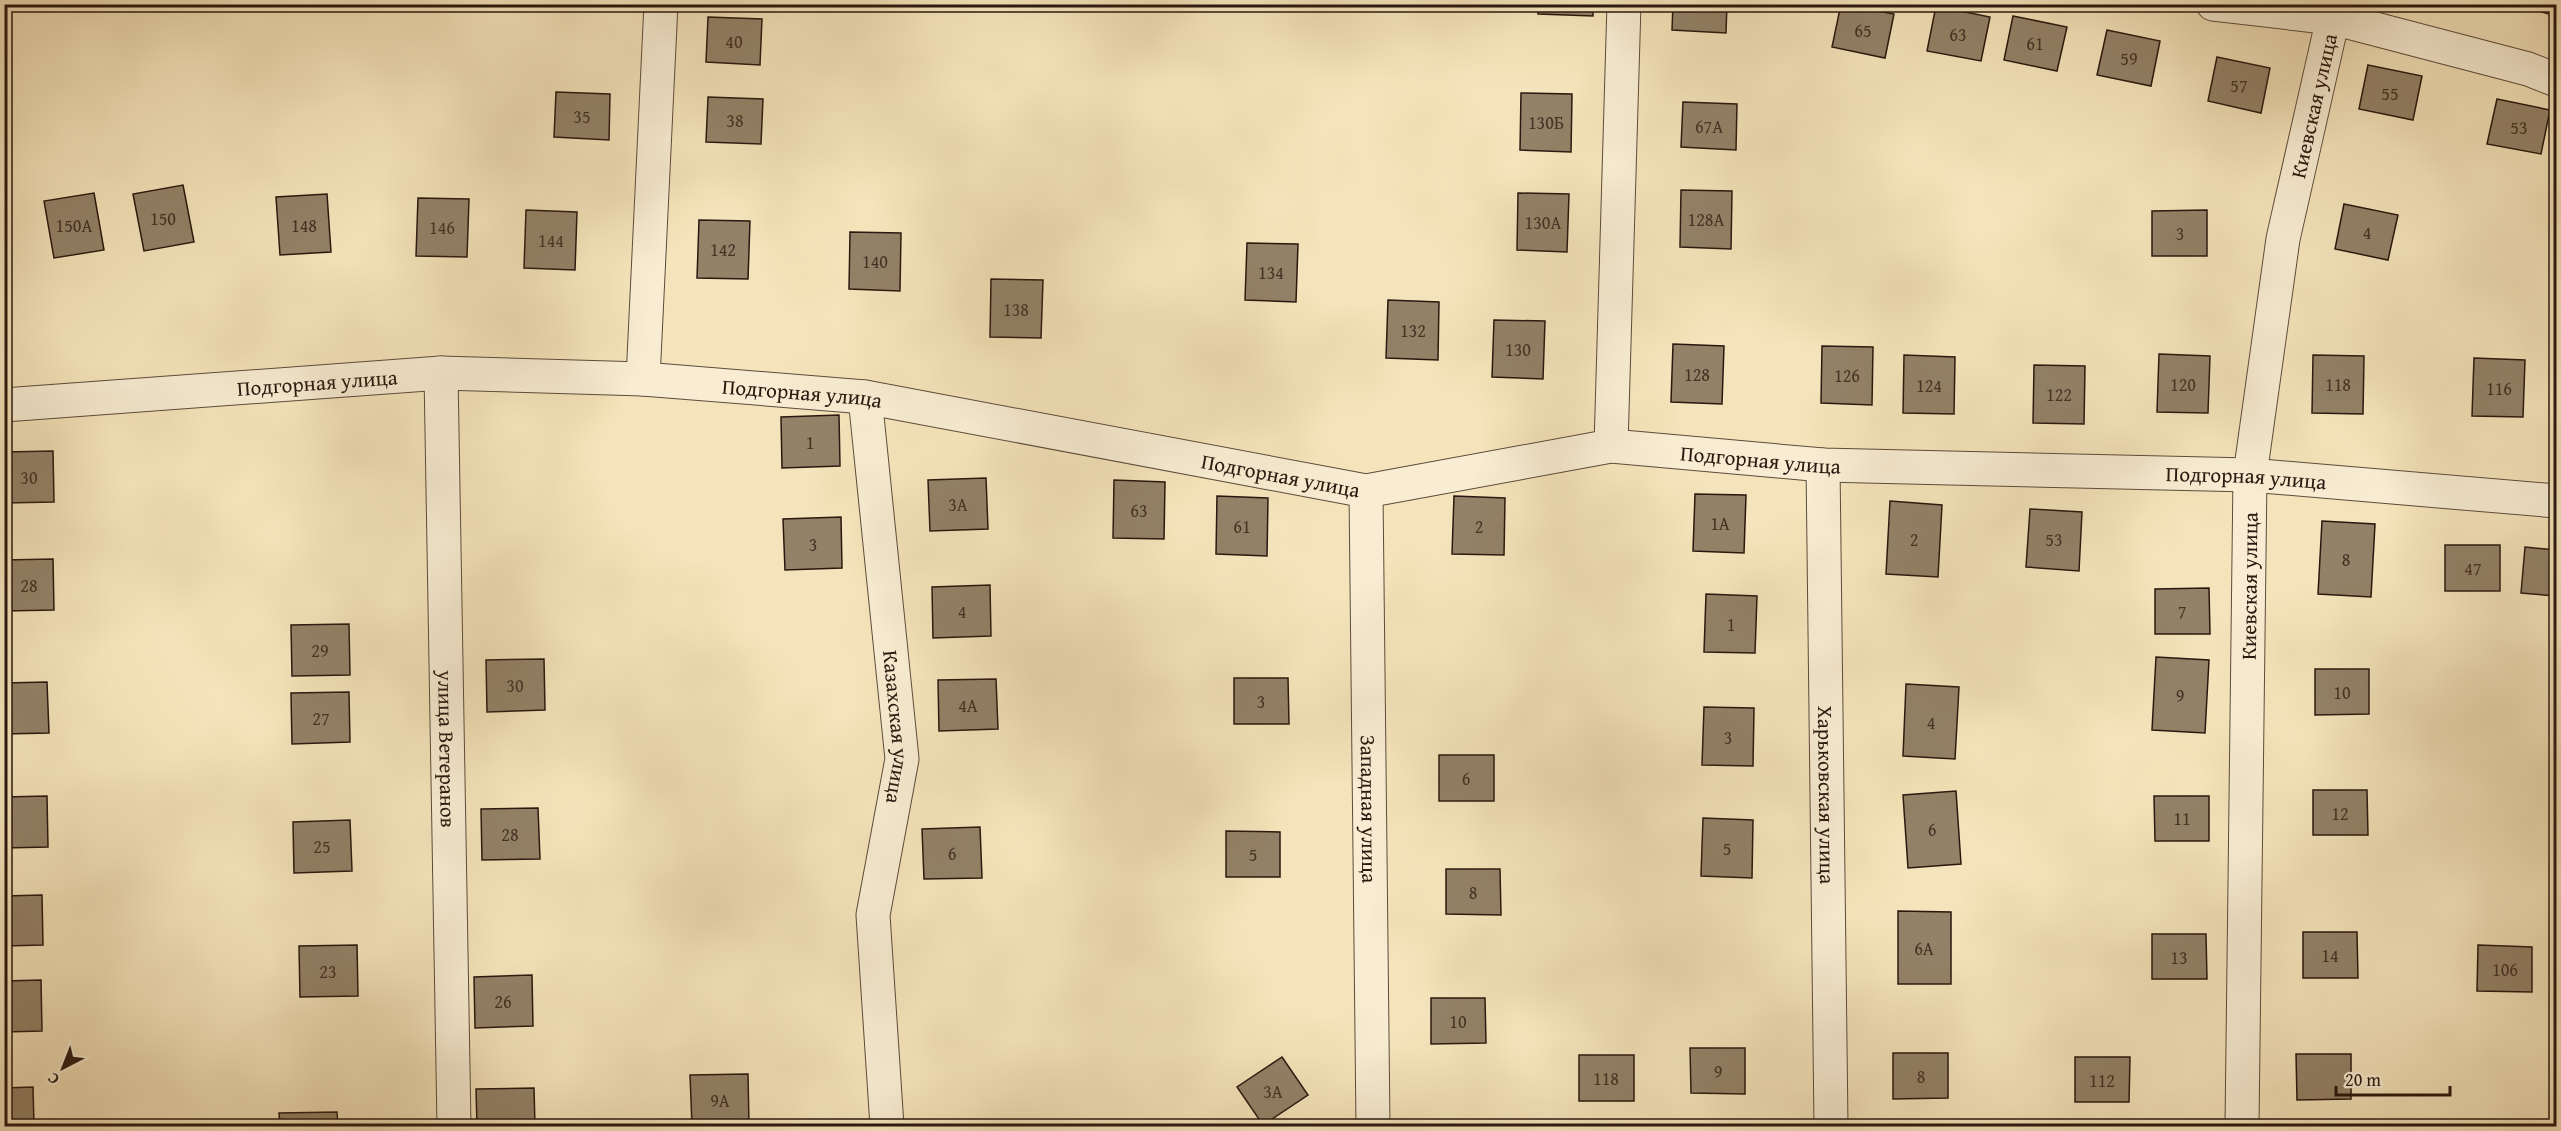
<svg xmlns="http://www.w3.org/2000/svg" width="2561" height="1131" font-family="'Gentium Book Plus',serif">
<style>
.building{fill:#938268;stroke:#29180f;stroke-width:1.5}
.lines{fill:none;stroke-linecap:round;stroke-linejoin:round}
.minor-casing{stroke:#5c4b3a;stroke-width:35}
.minor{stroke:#f8edd3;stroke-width:33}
.labels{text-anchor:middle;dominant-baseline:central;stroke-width:4.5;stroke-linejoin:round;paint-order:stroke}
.number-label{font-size:18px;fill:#443225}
.street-label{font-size:21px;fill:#29180f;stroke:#f8edd3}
</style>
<rect width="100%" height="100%" fill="#f5e4bb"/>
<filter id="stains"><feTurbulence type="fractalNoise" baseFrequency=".00333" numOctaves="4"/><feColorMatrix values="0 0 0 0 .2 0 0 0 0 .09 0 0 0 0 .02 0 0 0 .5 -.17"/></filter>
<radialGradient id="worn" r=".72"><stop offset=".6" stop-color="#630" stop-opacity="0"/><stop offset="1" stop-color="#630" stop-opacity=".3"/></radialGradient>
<g class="building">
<polygon points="1355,4 1405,4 1405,7"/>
<polygon points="1426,4 1481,4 1480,11 1426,9"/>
<polygon points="1538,4 1593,4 1593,16 1538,14"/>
<polygon points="1673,4 1727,4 1726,33 1672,30"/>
<polygon points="1841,4 1894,14 1885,58 1832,47"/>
<polygon points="2513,4 2556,4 2556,16"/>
<polygon points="1936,6 1990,17 1981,61 1927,51"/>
<polygon points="2013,16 2067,27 2057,71 2004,60"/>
<polygon points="708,17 762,19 760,65 706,62"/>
<polygon points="2107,30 2160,41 2151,86 2097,75"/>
<polygon points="2217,57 2270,68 2261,113 2208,101"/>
<polygon points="2368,65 2422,76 2413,120 2359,109"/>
<polygon points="556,92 610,94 609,140 554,137"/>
<polygon points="1521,93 1572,94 1571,152 1520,150"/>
<polygon points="708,97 763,99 761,144 706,142"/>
<polygon points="2497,99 2550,110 2541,154 2487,144"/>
<polygon points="1683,102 1737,104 1736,150 1681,147"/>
<polygon points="183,185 194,242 144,251 133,194"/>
<polygon points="1681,190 1732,191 1731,249 1680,247"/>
<polygon points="94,193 104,250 54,258 44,201"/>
<polygon points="1518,193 1569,194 1567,252 1517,250"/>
<polygon points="327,194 331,252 280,255 276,197"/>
<polygon points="418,198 469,199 467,257 416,256"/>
<polygon points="2344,204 2398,215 2388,260 2335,249"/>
<polygon points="526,210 577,212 575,270 524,268"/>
<polygon points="2207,210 2207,256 2152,256 2152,211"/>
<polygon points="699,220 750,221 748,279 697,278"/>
<polygon points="850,232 901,233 900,291 849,289"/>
<polygon points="1247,243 1298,244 1296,302 1245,300"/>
<polygon points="991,279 1043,280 1041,338 990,337"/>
<polygon points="1388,300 1439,302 1438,360 1386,358"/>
<polygon points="1494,320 1545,321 1543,379 1492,377"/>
<polygon points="1673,344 1724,346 1722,404 1671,402"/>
<polygon points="1822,346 1873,347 1872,405 1821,403"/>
<polygon points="2159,354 2210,356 2208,413 2157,412"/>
<polygon points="1904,355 1955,357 1954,414 1903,413"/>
<polygon points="2313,355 2364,356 2363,414 2312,413"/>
<polygon points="2474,358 2525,360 2523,417 2472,416"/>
<polygon points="2034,365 2085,366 2084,424 2033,423"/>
<polygon points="839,415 840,466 782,468 781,417"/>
<polygon points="53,451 54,502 4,503 4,452"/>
<polygon points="986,478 988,529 930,531 928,480"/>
<polygon points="1114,480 1165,482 1164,539 1113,538"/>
<polygon points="1695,494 1746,495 1744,553 1693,551"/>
<polygon points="1217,496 1268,498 1267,556 1216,554"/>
<polygon points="1454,496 1505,498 1504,555 1452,554"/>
<polygon points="1890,501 1942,505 1938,577 1886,574"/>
<polygon points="2030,509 2082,512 2079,571 2026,567"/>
<polygon points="841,517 842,568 785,570 783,519"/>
<polygon points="2322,521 2375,524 2371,597 2318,594"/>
<rect x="2445" y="545" width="55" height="46"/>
<polygon points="2525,547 2556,550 2556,596 2521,593"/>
<polygon points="53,559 54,610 4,611 4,560"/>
<polygon points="990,585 991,636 933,638 932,587"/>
<polygon points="2209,588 2210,634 2155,634 2155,589"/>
<polygon points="1706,594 1757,596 1755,653 1704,652"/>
<polygon points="349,624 350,675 292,676 291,625"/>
<polygon points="2156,657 2209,660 2205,733 2152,730"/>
<polygon points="544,659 545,710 487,712 486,660"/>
<polygon points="2315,669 2369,669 2369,714 2315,715"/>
<polygon points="1234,678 1288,678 1289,724 1234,724"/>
<polygon points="996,679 998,729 939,731 938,680"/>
<polygon points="47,682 49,733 4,734 4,683"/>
<polygon points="1906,684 1959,687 1955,759 1903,756"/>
<polygon points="349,692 350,742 292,744 291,693"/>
<polygon points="1704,707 1754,708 1753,766 1702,765"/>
<rect x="1439" y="755" width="55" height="46"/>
<polygon points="2313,790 2367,790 2368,835 2313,835"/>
<polygon points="1956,791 1961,864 1908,868 1903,795"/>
<polygon points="47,796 48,847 4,848 4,797"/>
<polygon points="2154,796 2209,796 2209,841 2155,841"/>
<polygon points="538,808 540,859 482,860 481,809"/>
<polygon points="1703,818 1753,820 1752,878 1701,876"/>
<polygon points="350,820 352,871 294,873 293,822"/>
<polygon points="980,827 982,878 924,879 922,829"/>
<polygon points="1226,831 1280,832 1280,877 1226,877"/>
<polygon points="1446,869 1500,869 1501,915 1446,914"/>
<polygon points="42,895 43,945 4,946 4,896"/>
<polygon points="1898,911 1951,912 1951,984 1898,984"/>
<polygon points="2303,932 2357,932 2358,978 2303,978"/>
<polygon points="2152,934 2206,934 2207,979 2152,979"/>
<polygon points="357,945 358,996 300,997 299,946"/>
<polygon points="2478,945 2532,947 2532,992 2477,991"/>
<polygon points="532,975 533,1026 475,1028 474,977"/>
<polygon points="41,980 42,1031 4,1032 4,981"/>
<polygon points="1431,998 1485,998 1486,1043 1431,1044"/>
<polygon points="1690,1048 1745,1048 1745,1094 1691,1093"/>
<polygon points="1893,1053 1948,1053 1948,1098 1893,1099"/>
<polygon points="2296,1054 2351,1054 2351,1099 2297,1100"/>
<rect x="1579" y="1055" width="55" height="46"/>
<polygon points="1282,1057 1308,1095 1263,1125 1237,1087"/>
<polygon points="2075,1057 2130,1057 2129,1102 2075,1102"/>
<polygon points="748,1074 749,1125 692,1126 690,1075"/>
<polygon points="33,1087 34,1126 4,1126 4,1088"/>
<polygon points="534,1088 535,1126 477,1126 476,1089"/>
<polygon points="337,1112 338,1126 280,1126 279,1113"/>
</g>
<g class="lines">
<defs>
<g id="minor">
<polyline points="2213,4 2333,18 2528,69 2556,80"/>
<path id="s1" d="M441,373l13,753"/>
<polyline points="643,379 661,4"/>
<path id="s2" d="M865,397l37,362 -29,156 14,211"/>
<path id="s3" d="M4,405l437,-32 202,6 222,18 501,94 245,-45 212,19 427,10 306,26"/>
<polyline points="1611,446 1624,4"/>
<path id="s4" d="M1823,465l8,661"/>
<path id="s5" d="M1366,491l7,635"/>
<path id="s6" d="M2242,1126l8,-651 33,-236 50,-221"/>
</g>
</defs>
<use href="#minor" class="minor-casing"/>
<use href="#minor" class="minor"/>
</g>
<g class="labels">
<g class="number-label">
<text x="1863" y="30">65</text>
<text x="1958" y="34">63</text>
<text x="734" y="41">40</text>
<text x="2035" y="43">61</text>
<text x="2129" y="58">59</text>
<text x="2239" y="85">57</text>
<text x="2390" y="93">55</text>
<text x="582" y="116">35</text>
<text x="735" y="120">38</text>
<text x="1546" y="122">130Б</text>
<text x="1709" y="126">67А</text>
<text x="2519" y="127">53</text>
<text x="163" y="218">150</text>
<text x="1706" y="219">128А</text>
<text x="1543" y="222">130А</text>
<text x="74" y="225">150А</text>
<text x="304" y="225">148</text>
<text x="442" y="227">146</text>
<text x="2367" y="232">4</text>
<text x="2180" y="233">3</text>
<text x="551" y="240">144</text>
<text x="723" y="249">142</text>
<text x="875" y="261">140</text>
<text x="1271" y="272">134</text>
<text x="1016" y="309">138</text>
<text x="1413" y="330">132</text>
<text x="1518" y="349">130</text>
<text x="1697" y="374">128</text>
<text x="1847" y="375">126</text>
<text x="2183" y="384">120</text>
<text x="2338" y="384">118</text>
<text x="1929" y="385">124</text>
<text x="2499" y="388">116</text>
<text x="2059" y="394">122</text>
<text x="810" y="442">1</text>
<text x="29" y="477">30</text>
<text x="958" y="504">3А</text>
<text x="1139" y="510">63</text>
<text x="1720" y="523">1А</text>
<text x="1242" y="526">61</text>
<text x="1479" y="526">2</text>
<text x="1914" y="539">2</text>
<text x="2054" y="539">53</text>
<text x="813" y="544">3</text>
<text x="2346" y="559">8</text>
<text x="2473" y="568">47</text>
<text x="29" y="585">28</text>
<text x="962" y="611">4</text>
<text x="2182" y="611">7</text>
<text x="1731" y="624">1</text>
<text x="320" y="650">29</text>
<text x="515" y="685">30</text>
<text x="2342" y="692">10</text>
<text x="2180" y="695">9</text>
<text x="1261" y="701">3</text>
<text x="968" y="705">4А</text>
<text x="321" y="718">27</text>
<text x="1931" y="722">4</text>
<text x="1728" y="737">3</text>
<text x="1466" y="778">6</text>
<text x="2340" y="813">12</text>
<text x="2182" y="818">11</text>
<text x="1932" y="829">6</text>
<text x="510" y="834">28</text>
<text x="322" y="846">25</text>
<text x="1727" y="848">5</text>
<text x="952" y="853">6</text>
<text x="1253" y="854">5</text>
<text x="1473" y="892">8</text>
<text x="1924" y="948">6А</text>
<text x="2330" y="955">14</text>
<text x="2179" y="957">13</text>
<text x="2505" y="969">106</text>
<text x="328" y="971">23</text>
<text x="503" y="1001">26</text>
<text x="1458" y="1021">10</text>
<text x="1718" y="1071">9</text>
<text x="1921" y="1076">8</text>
<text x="1606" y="1078">118</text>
<text x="2102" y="1080">112</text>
<text x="1273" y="1091">3А</text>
<text x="720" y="1100">9А</text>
</g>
<g class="street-label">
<text stroke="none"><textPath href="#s6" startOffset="1026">Киевская улица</textPath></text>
<text stroke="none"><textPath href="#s3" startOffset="314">Подгорная улица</textPath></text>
<text stroke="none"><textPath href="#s3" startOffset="800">Подгорная улица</textPath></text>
<text stroke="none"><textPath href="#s3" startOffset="1772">Подгорная улица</textPath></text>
<text stroke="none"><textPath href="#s3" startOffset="1286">Подгорная улица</textPath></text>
<text stroke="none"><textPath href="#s3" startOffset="2258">Подгорная улица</textPath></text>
<text stroke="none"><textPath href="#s6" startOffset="540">Киевская улица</textPath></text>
<text stroke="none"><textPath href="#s2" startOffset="332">Казахская улица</textPath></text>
<text stroke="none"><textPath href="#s1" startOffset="376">улица Ветеранов</textPath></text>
<text stroke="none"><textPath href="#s4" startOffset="330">Харьковская улица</textPath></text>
<text stroke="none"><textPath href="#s5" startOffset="318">Западная улица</textPath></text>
</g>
</g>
<rect width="2561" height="1131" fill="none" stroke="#f5e4bb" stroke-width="24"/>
<rect x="6" y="6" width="2549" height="1119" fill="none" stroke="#29180f" stroke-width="3"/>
<rect x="12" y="12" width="2537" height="1107" fill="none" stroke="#29180f" stroke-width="1.5"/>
<g transform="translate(63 1068) rotate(222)" stroke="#f8edd3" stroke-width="4.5" paint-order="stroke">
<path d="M0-4.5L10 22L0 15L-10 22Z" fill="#29180f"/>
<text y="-9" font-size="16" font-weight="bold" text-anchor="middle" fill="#29180f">С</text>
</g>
<path d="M2336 1086v9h114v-9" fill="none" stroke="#29180f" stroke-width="3"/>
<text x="2345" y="1086" font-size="18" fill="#29180f" stroke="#f8edd3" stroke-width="4.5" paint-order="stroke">20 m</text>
<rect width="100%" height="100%" filter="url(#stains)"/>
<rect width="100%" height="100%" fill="url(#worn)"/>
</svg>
